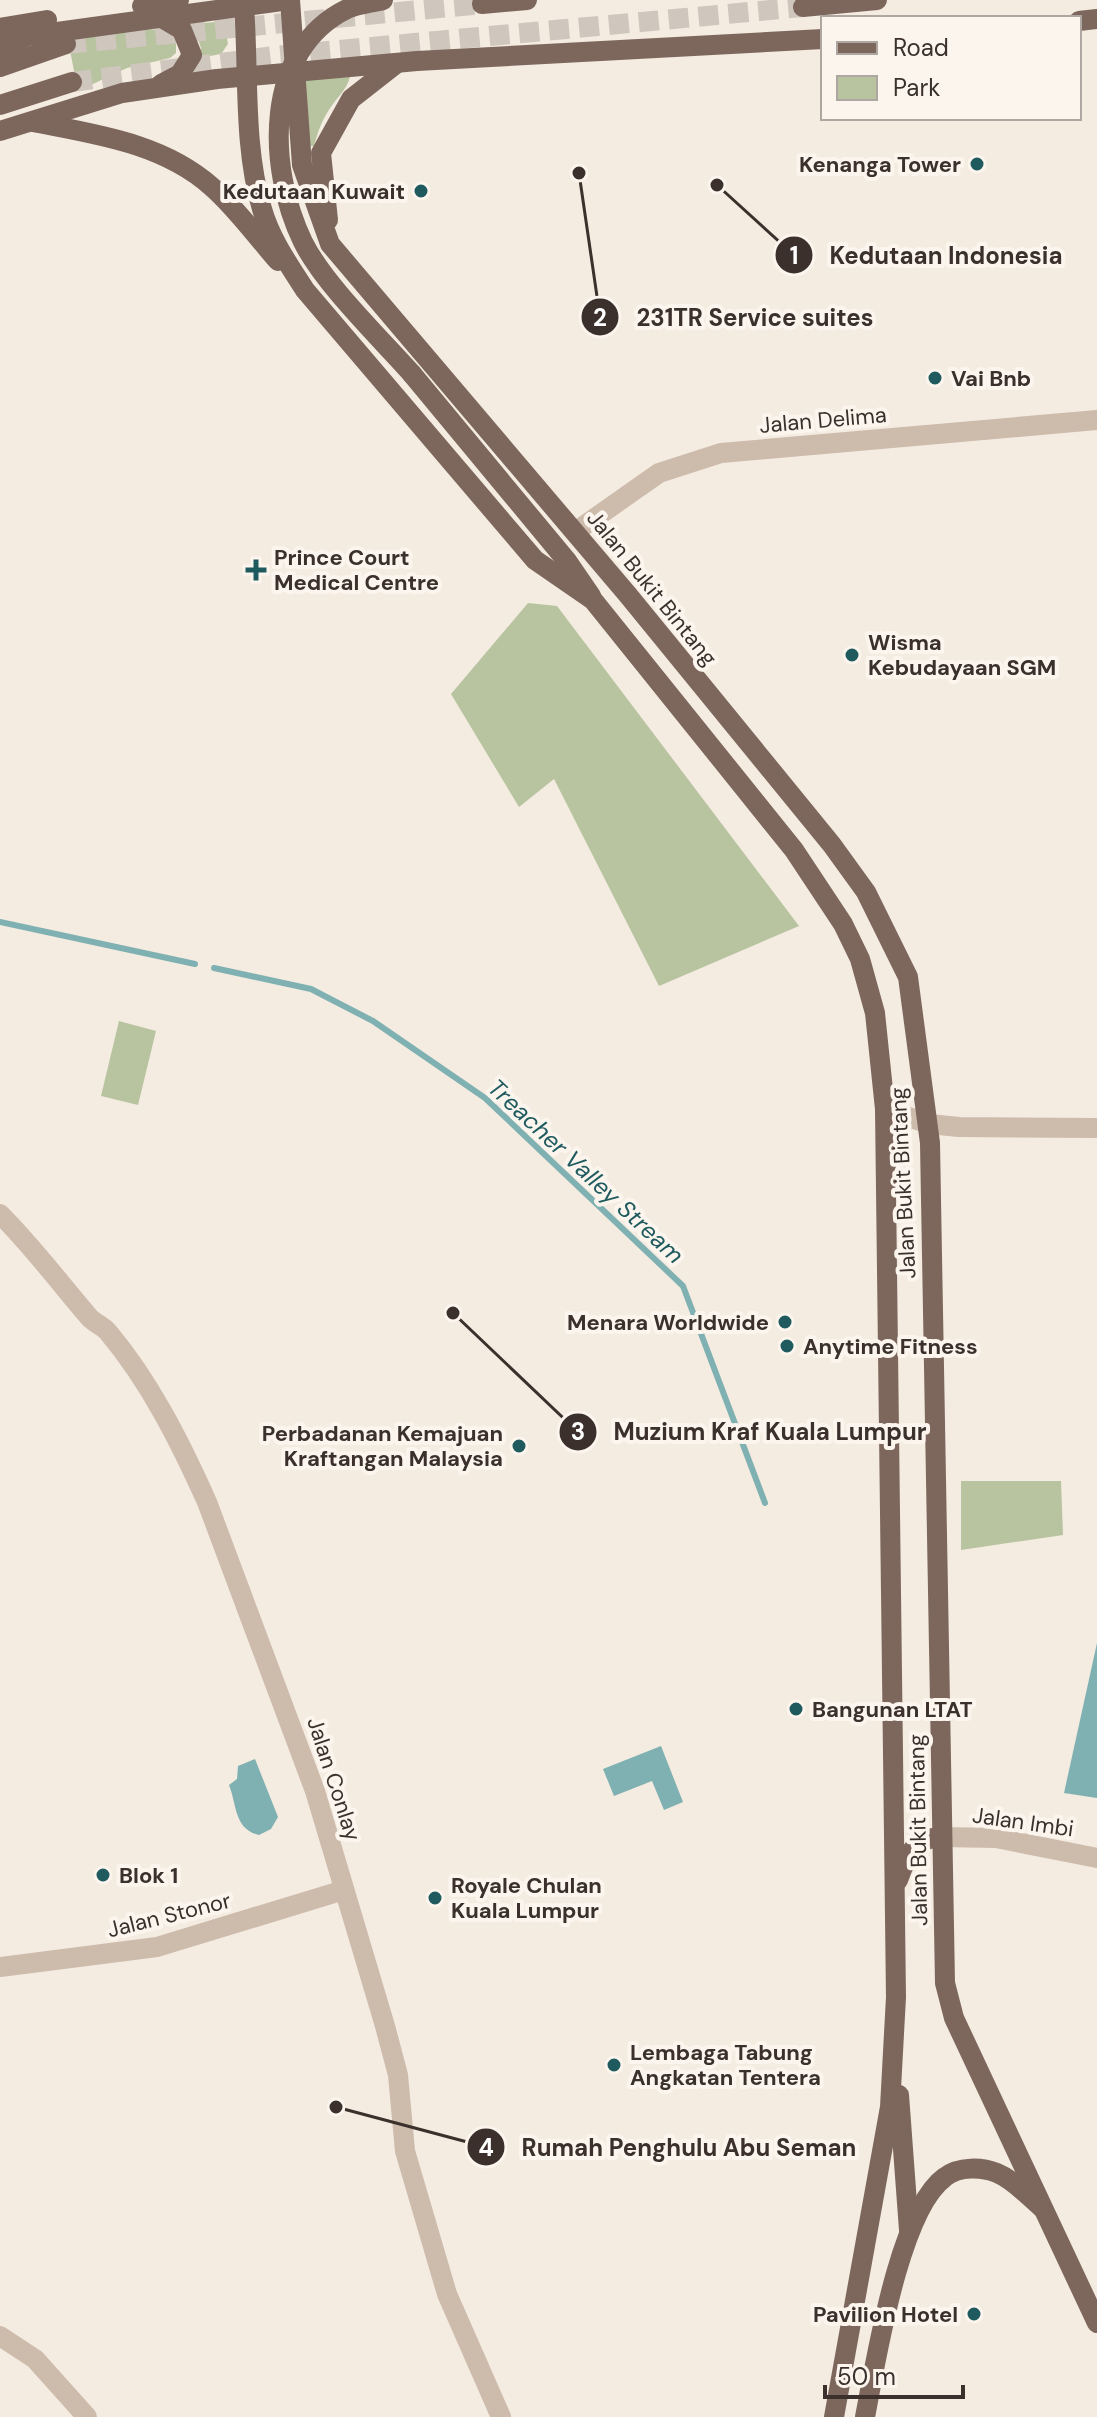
<svg xmlns="http://www.w3.org/2000/svg" width="1097" height="2417" font-family="'DM Sans',sans-serif">
<style>
.green{fill:#b8c4a0}
.water{fill:#7fb0b2}
.lines{fill:none;stroke-linecap:round;stroke-linejoin:round}
.stream{stroke:#7fb0b2;stroke-width:6}
.major-tunnel{stroke:#cfc6bd;stroke-width:20;stroke-dasharray:20 10;stroke-linecap:butt}
.minor{stroke:#cdbbac;stroke-width:20}
.major{stroke:#7d675c;stroke-width:20}
.major-bridge{stroke:#7d675c;stroke-width:20}
.poi-dot{fill:#1f5a5e;stroke:#fbf5ee;stroke-width:3}
.labels{text-anchor:middle;dominant-baseline:central;stroke-width:8;stroke-linejoin:round;paint-order:stroke}
.poi-label{font-size:22px;font-weight:bold;fill:#3b302b;stroke:#fbf5ee;text-anchor:start}
.street-label{font-size:22px;fill:#3b302b;stroke:#fbf5ee}
.water-label{font-size:24px;font-style:italic;fill:#1f5a5e;stroke:#fbf5ee}
.leader{fill:none;stroke:#3b302b;stroke-width:3}
.callout-dot{fill:#3b302b;stroke:#fbf5ee;stroke-width:3}
.mark-label{font-size:24px;text-anchor:middle;font-weight:bold;fill:#fff}
.callout-label{font-size:24px;text-anchor:middle;font-weight:bold;fill:#3b302b;stroke:#fbf5ee;stroke-width:8;stroke-linejoin:round;paint-order:stroke}
</style>
<rect width="100%" height="100%" fill="#f4ebe1"/>
<g class="green">
<polygon points="215,22 226,33 228,44 221,54 199,58 201,48 193,24"/>
<polygon points="65,25 166,30 176,42 176,53 170,58 127,68 78,91"/>
<path d="M350,77c-4,13 -9,16 -17,27 -10,13 -15,27 -19,42h-8l-3,-27 3,-41z"/>
<polygon points="528,603 557,606 799,926 659,986 554,779 519,807 451,694"/>
<polygon points="119,1021 156,1031 138,1105 101,1096"/>
<polygon points="961,1481 1061,1481 1063,1535 961,1550"/>
</g>
<g class="water">
<polygon points="1097,1643 1097,1798 1064,1793"/>
<polygon points="661,1746 683,1802 664,1810 652,1781 614,1796 603,1769"/>
<path d="M255,1759l23,58 -7,12 -12,6c-25,-6 -22,-30 -30,-50l8,-6 1,-13z"/>
</g>
<g class="lines">
<g class="stream">
<polyline points="0,922 195,964"/>
<polyline points="214,968 311,989 373,1021 485,1098 683,1286 765,1503"/>
</g>
<g class="major-tunnel">
<polyline points="66,44 482,4"/>
<polyline points="72,82 274,56 803,7"/>
</g>
<g class="minor">
<polyline points="575,532 659,473 721,453 1097,420"/>
<polyline points="885,1109 929,1124 959,1127 1097,1128"/>
<path d="M0,1214c33,33 59,68 89,103 5,6 13,8 19,15 42,50 72,110 99,170l108,289 70,235 13,49 7,76 42,143 54,123"/>
<polyline points="942,1837 996,1838 1097,1858"/>
<polyline points="0,1967 157,1947 344,1890"/>
<polyline points="0,2336 35,2359 87,2417"/>
</g>
<g class="major">
<polyline points="290,0 302,165 330,244 628,595 832,845 866,892 908,977 930,1143 945,1983 954,2018 1097,2323"/>
<polyline points="482,4 527,0"/>
<polyline points="142,6 179,0"/>
<path d="M244,6c5,66 -1,140 18,203 8,29 27,56 43,81l230,270 58,40 201,250 49,74 17,35 15,54 10,96 11,888 -6,110 -56,310"/>
<polyline points="803,7 877,0"/>
<polyline points="160,17 182,30 192,55 180,74 161,84"/>
<polyline points="1079,21 1097,19"/>
<polyline points="0,28 47,20"/>
<polyline points="0,48 28,36 289,0"/>
<polyline points="0,67 66,44"/>
<polyline points="0,105 72,82"/>
<path d="M33,122c61,12 130,21 179,65 24,21 44,49 66,74"/>
<polyline points="0,131 122,93 217,79 417,61 823,39"/>
<polyline points="328,220 321,153 351,99 397,63"/>
<polyline points="412,374 567,561 591,596"/>
<path d="M898,1880c9,-25 16,-42 44,-43"/>
<polyline points="899,2095 909,2230"/>
<path d="M865,2417c11,-56 34,-207 80,-240 14,-11 37,-10 52,-4 17,7 31,23 44,34"/>
</g>
<path class="major-bridge" d="M383,0c-11,3 -25,4 -36,9 -84,41 -80,159 -44,233 21,42 76,95 109,132"/>
</g>
<g class="poi-dot">
<circle cx="977" cy="164" r="8"/>
<circle cx="421" cy="191" r="8"/>
<circle cx="935" cy="378" r="8"/>
<path d="M252 558h8v8h8v8h-8v8h-8v-8h-8v-8h8z"/>
<circle cx="852" cy="655" r="8"/>
<circle cx="785" cy="1322" r="8"/>
<circle cx="787" cy="1346" r="8"/>
<circle cx="519" cy="1446" r="8"/>
<circle cx="796" cy="1709" r="8"/>
<circle cx="103" cy="1875" r="8"/>
<circle cx="435" cy="1898" r="8"/>
<circle cx="614" cy="2065" r="8"/>
<circle cx="974" cy="2314" r="8"/>
</g>
<g class="labels">
<g class="poi-label">
<text x="961" y="164" text-anchor="end">Kenanga Tower</text>
<text x="405" y="191" text-anchor="end">Kedutaan Kuwait</text>
<text x="951" y="378">Vai Bnb</text>
<text x="274" y="557">Prince Court<tspan x="274" dy="25">Medical Centre</tspan></text>
<text x="868" y="642">Wisma<tspan x="868" dy="25">Kebudayaan SGM</tspan></text>
<text x="769" y="1322" text-anchor="end">Menara Worldwide</text>
<text x="803" y="1346">Anytime Fitness</text>
<text x="503" y="1433" text-anchor="end">Perbadanan Kemajuan<tspan x="503" dy="25">Kraftangan Malaysia</tspan></text>
<text x="812" y="1709">Bangunan LTAT</text>
<text x="119" y="1875">Blok 1</text>
<text x="451" y="1885">Royale Chulan<tspan x="451" dy="25">Kuala Lumpur</tspan></text>
<text x="630" y="2052">Lembaga Tabung<tspan x="630" dy="25">Angkatan Tentera</tspan></text>
<text x="958" y="2314" text-anchor="end">Pavilion Hotel</text>
</g>
<g class="street-label">
<text transform="translate(823 420) rotate(-5)">Jalan Delima</text>
<text transform="translate(652 588) rotate(51)">Jalan Bukit Bintang</text>
<text transform="translate(903 1183) rotate(-93)">Jalan Bukit Bintang</text>
<text transform="translate(334 1779) rotate(72)">Jalan Conlay</text>
<text transform="translate(1023 1822) rotate(8)">Jalan Imbi</text>
<text transform="translate(918 1830) rotate(-91)">Jalan Bukit Bintang</text>
<text transform="translate(169 1915) rotate(-14)">Jalan Stonor</text>
</g>
<g class="water-label">
<text transform="translate(586 1171) rotate(43)">Treacher Valley Stream</text>
</g>
</g>
<path class="leader" d="M717 185L794 255M579 173L600 317M453 1313L578 1432M336 2107L486 2147"/>
<g class="callout-dot">
<circle cx="717" cy="185" r="8"/>
<circle cx="579" cy="173" r="8"/>
<circle cx="453" cy="1313" r="8"/>
<circle cx="336" cy="2107" r="8"/>
<circle cx="794" cy="255" r="20"/>
<circle cx="600" cy="317" r="20"/>
<circle cx="578" cy="1432" r="20"/>
<circle cx="486" cy="2147" r="20"/>
</g>
<g class="mark-label">
<text x="794" y="264">1</text>
<text x="600" y="326">2</text>
<text x="578" y="1440">3</text>
<text x="486" y="2156">4</text>
</g>
<g class="callout-label">
<text x="946" y="264">Kedutaan Indonesia</text>
<text x="755" y="326">231TR Service suites</text>
<text x="770" y="1440">Muzium Kraf Kuala Lumpur</text>
<text x="689" y="2156">Rumah Penghulu Abu Seman</text>
</g>
<rect x="821" y="16" width="260" height="104" fill="#fbf5ee" stroke="#aea6a0" stroke-width="2"/>
<rect x="837" y="42" width="40" height="12" fill="#7d675c" stroke="#aea6a0" stroke-width="2"/>
<text x="893" y="56" font-size="24" fill="#3b302b">Road</text>
<rect x="837" y="76" width="40" height="24" fill="#b8c4a0" stroke="#aea6a0" stroke-width="2"/>
<text x="893" y="96" font-size="24" fill="#3b302b">Park</text>
<path d="M825 2385v12h138v-12" fill="none" stroke="#3b302b" stroke-width="4"/>
<text x="837" y="2385" font-size="24" fill="#3b302b" stroke="#fbf5ee" stroke-width="6" paint-order="stroke">50 m</text>
</svg>
